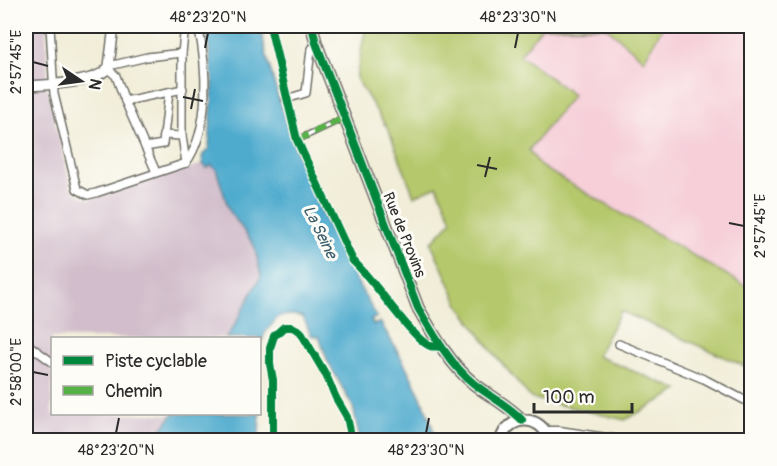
<svg xmlns="http://www.w3.org/2000/svg" width="777" height="466" font-family="Pangolin,sans-serif">
<style>
.built{fill:#f6cfd9}
.industrial{fill:#d1bdcb}
.green{fill:#b5c86c;stroke:#707a4c;stroke-width:1.5}
.water{fill:#50abce;stroke:#3e6b7c;stroke-width:1.5}
.lines{fill:none;stroke-linecap:round;stroke-linejoin:round}
.pedestrian-casing{stroke:#706f68;stroke-width:8}
.minor-casing{stroke:#706f68;stroke-width:10}
.tertiary-casing{stroke:#706f68;stroke-width:11}
.secondary-casing{stroke:#706f68;stroke-width:12}
.primary-casing{stroke:#706f68;stroke-width:14}
.pedestrian{stroke:#fff;stroke-width:4.5}
.minor{stroke:#fff;stroke-width:7}
.tertiary{stroke:#fff;stroke-width:8}
.secondary{stroke:#fff;stroke-width:9}
.primary{stroke:#fff;stroke-width:10}
.quiet{stroke:#56b246;stroke-width:6;stroke-dasharray:12 6;stroke-linecap:butt}
.cycleway-casing{stroke:#fdfcf7;stroke-width:11}
.cycleway{stroke:#00873e;stroke-width:8}
.ticks{fill:none;stroke:#2b2b2b;stroke-width:2}
.labels{text-anchor:middle;dominant-baseline:central;stroke-width:6;stroke-linejoin:round;paint-order:stroke}
.street-label{font-size:15px;fill:#2b2b2b;stroke:#fdfcf7}
.water-label{font-size:16px;font-style:italic;fill:#3a5e6c;stroke:#fdfcf7}
.neatline{fill:none;stroke:#2b2b2b;stroke-width:2}
.ticks-label{font-size:15px;text-anchor:middle;fill:#2b2b2b}
</style>
<rect width="100%" height="100%" fill="#fdfcf7"/>
<filter id="ink" filterUnits="userSpaceOnUse"><feTurbulence type="fractalNoise" baseFrequency=".0167" numOctaves="2"/><feDisplacementMap in="SourceGraphic" scale="12" xChannelSelector="R" yChannelSelector="G"/><feConvolveMatrix kernelMatrix="1 2 1 2 8 2 1 2 1" color-interpolation-filters="sRGB"/></filter>
<filter id="wash" filterUnits="userSpaceOnUse"><feTurbulence type="fractalNoise" baseFrequency=".008" numOctaves="4" result="noise"/><feDisplacementMap in="SourceGraphic" scale="24" xChannelSelector="R" yChannelSelector="G"/><feGaussianBlur stdDeviation="1.35" result="paint"/><feColorMatrix in="noise" values="0 0 0 0 0 0 0 0 0 0 0 0 0 0 0 0 0 1.4 0 .05"/><feComposite in="paint" operator="in"/></filter>
<g filter="url(#wash)">
<rect width="100%" height="100%" fill="#f1edd8"/>
<polygon class="built" points="543,26 751,26 751,288 540,166 529,151 499,85"/>
<polygon class="industrial" points="26,26 46,26 48,92 71,187 76,193 90,199 203,164 207,168 210,165 216,168 229,210 254,245 261,276 234,326 226,338 52,338 52,414 173,414 153,440 26,440"/>
<polygon class="green" points="366,26 659,26 662,28 644,60 606,27 542,27 520,55 573,95 529,150 540,166 751,289 751,369 621,311 597,356 679,390 625,420 531,398 495,355 459,305 431,243 452,220 437,186 414,196 389,131 356,78"/>
<g class="water">
<path d="M206,26h54c22,106 62,197 117,291l-6,3 3,5 6,-3c23,37 45,76 56,118h-76l-7,-33 -25,-45 -9,-25 -8,-2 -8,-18 -9,-2 -15,1 -14,17 -5,14v-9h-34l8,-12 27,-50 -7,-31 -25,-35 -13,-41 -5,-4 -4,3 -4,-4 -1,-8 7,-8 4,-66z"/>
<polygon points="260,404 260,407 259,440 153,440 173,414 260,414"/>
</g>
</g>
<g filter="url(#ink)">
<g class="lines">
<defs>
<polyline id="pedestrian" points="297,140 344,118"/>
<g id="minor">
<polyline points="50,26 54,94 77,189 88,195 96,193 186,163"/>
<polyline points="185,26 182,53 182,136 186,163"/>
<path d="M270,26l27,114 56,121c19,16 60,79 77,85 4,1 7,0 10,1"/>
<polyline points="109,66 147,57 182,53"/>
<polyline points="108,69 116,76 125,101 156,172"/>
<polyline points="286,99 306,93 311,49 317,47"/>
<polyline points="125,101 183,89"/>
<polyline points="163,135 182,136"/>
<polyline points="145,147 163,144 169,92"/>
<path d="M186,163c25,-35 21,-98 12,-137"/>
<polyline points="26,343 52,362"/>
<polyline points="619,344 706,380 752,404"/>
</g>
<g id="tertiary">
<polyline points="546,431 559,431 620,440"/>
<polyline points="558,440 575,435"/>
</g>
<path id="secondary" d="M26,86c18,-1 74,-2 83,-20l5,-40"/>
<g id="primary">
<path d="M312,26l4,17 102,265c16,27 31,55 55,75 16,13 35,22 49,37"/>
<path d="M501,440c7,-26 41,-26 48,0"/>
</g>
</defs>
<use href="#pedestrian" class="pedestrian-casing"/>
<use href="#minor" class="minor-casing"/>
<use href="#tertiary" class="tertiary-casing"/>
<use href="#secondary" class="secondary-casing"/>
<use href="#primary" class="primary-casing"/>
<use href="#pedestrian" class="pedestrian"/>
<use href="#minor" class="minor"/>
<use href="#tertiary" class="tertiary"/>
<use href="#secondary" class="secondary"/>
<use href="#primary" class="primary"/>
<polyline class="quiet" points="297,140 344,118"/>
<defs>
<g id="cycleway">
<path d="M270,26l27,114 56,121c19,16 60,79 77,85 4,1 7,0 10,1"/>
<path d="M312,26l4,17 102,265c16,27 31,55 55,75 16,13 35,22 49,37"/>
<polyline points="273,440 273,380 270,364 270,348 274,336 284,327 292,327 300,331 326,375 336,398 347,417 352,440"/>
</g>
</defs>
<use href="#cycleway" class="cycleway-casing"/>
<use href="#cycleway" class="cycleway"/>
</g>
</g>
<path class="ticks" d="M205,48l3,-15M515,48l3,-15M33,62l15,4M183,97l20,4M191,109l4,-20M477,165l20,4M485,177l5,-20M729,223l15,3M33,372l15,3M116,433l3,-15M426,433l3,-15"/>
<g class="labels">
<g class="street-label">
<text transform="translate(404 235) rotate(68)">Rue de Provins</text>
</g>
<g class="water-label">
<text transform="translate(320 232) rotate(64)">La Seine</text>
</g>
</g>
<rect width="777" height="466" fill="none" stroke="#fdfcf7" stroke-width="66"/>
<rect x="51" y="337" width="210" height="78" fill="#fdfcf7" stroke="#a9a8a5" stroke-width="1.5"/>
<rect x="63" y="356" width="30" height="9" fill="#00873e" stroke="#a9a8a5" stroke-width="1.5"/>
<text x="105" y="367" font-size="18" fill="#2b2b2b">Piste cyclable</text>
<rect x="63" y="386" width="30" height="9" fill="#56b246" stroke="#a9a8a5" stroke-width="1.5"/>
<text x="105" y="397" font-size="18" fill="#2b2b2b">Chemin</text>
<g transform="translate(81 81) rotate(103)" stroke="#fdfcf7" stroke-width="4.5" paint-order="stroke">
<path d="M0-4.5L10 22L0 15L-10 22Z" fill="#2b2b2b"/>
<text y="-9" font-size="16" font-weight="bold" text-anchor="middle" fill="#2b2b2b">N</text>
</g>
<path d="M534 403v9h98v-9" fill="none" stroke="#2b2b2b" stroke-width="3"/>
<text x="543" y="403" font-size="18" fill="#2b2b2b" stroke="#fdfcf7" stroke-width="4.5" paint-order="stroke">100 m</text>
<rect x="33" y="33" width="711" height="400" class="neatline"/>
<g class="ticks-label">
<text x="208" y="22">48°23'20"N</text>
<text x="518" y="22">48°23'30"N</text>
<text transform="translate(16 62) rotate(-90)" y="5">2°57'45"E</text>
<text transform="translate(760 226) rotate(-90)" y="5">2°57'45"E</text>
<text transform="translate(16 372) rotate(-90)" y="5">2°58'00"E</text>
<text x="116" y="455">48°23'20"N</text>
<text x="426" y="455">48°23'30"N</text>
</g>
</svg>
